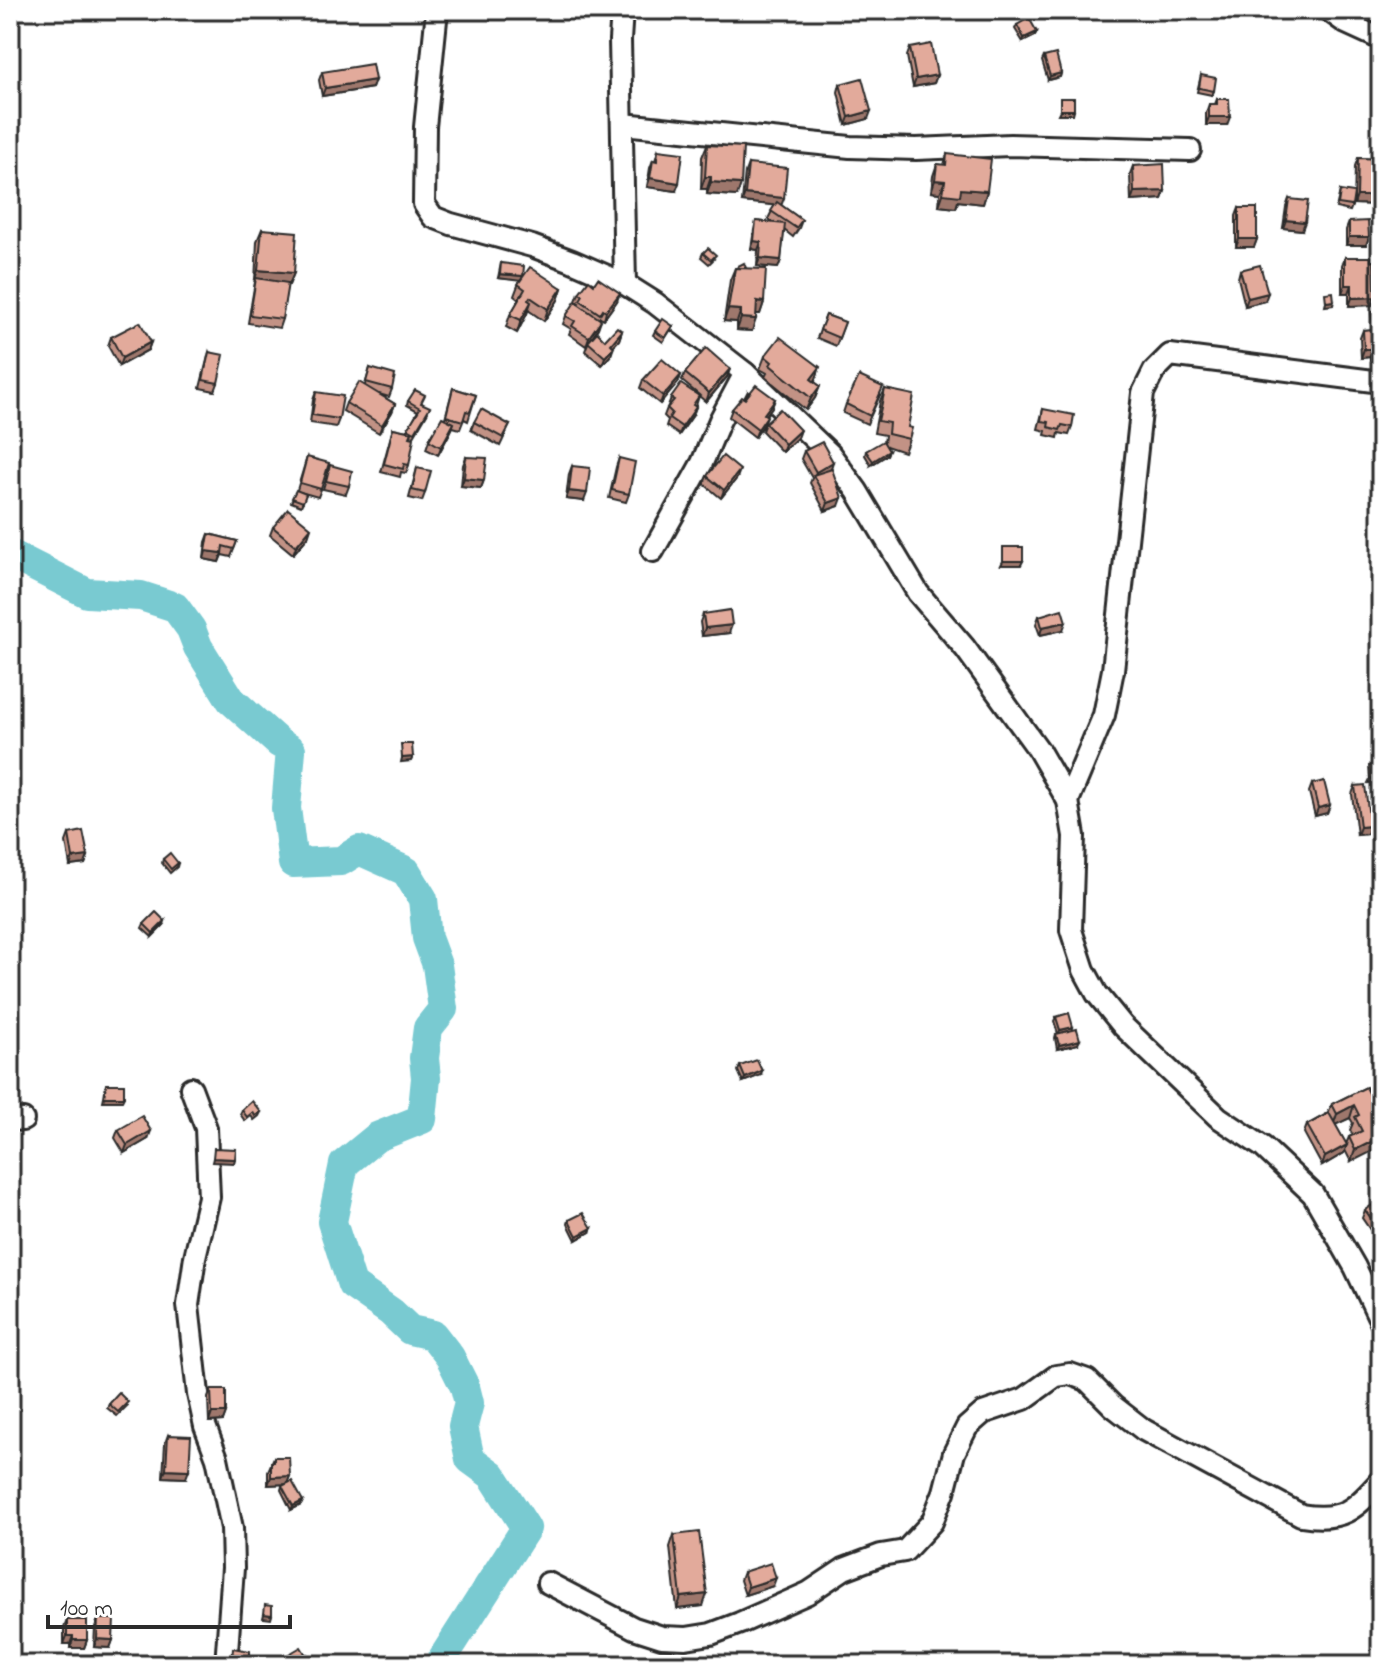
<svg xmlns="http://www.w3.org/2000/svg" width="1391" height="1675" font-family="'Indie Flower',sans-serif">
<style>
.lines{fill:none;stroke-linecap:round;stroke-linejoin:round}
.river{stroke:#79cad1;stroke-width:30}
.minor-casing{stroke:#2b2b2b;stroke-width:26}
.minor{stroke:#fff;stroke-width:20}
.wall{fill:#c29285;stroke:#2b2b2b;stroke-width:2;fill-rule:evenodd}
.shaded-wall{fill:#9e776c;stroke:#2b2b2b;stroke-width:2}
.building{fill:#e2aa9b;stroke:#2b2b2b;stroke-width:2}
</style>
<rect width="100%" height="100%" fill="#fff"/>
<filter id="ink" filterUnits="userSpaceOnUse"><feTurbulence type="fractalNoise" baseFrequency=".0125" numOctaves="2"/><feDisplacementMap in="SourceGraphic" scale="16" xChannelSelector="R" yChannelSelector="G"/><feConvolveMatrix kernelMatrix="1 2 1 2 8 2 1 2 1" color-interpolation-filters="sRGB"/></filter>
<g filter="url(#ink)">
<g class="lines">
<polyline class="river" points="10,554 87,593 141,596 175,607 191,629 198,647 231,700 279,743 291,750 286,808 293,863 341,861 359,850 406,871 423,899 427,938 437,965 443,1009 428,1028 424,1058 426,1078 422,1119 377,1137 344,1164 332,1222 352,1285 391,1312 410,1330 433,1335 450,1357 465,1387 469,1403 463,1426 470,1459 492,1475 526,1528 441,1661 441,1665"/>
<defs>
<g id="minor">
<polyline points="437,10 425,127 424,204 433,217 451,224 532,246 572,261 625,284 655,303 745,373 830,454 857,491 918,593 965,648 1038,749 1068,801 1074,836 1071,930 1084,970 1097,994 1123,1026 1218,1117 1263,1147 1313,1194 1355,1267 1381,1322"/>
<polyline points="622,10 620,40 625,284"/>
<polyline points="1328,10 1346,23 1381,39"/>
<polyline points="623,124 850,147 916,149 1010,145 1190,150"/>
<polyline points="653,551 702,463 720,420 745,373"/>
<polyline points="1068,801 1104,715 1113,670 1143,393 1154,371 1170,355 1381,382"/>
<polyline points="191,1088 206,1128 209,1197 195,1257 188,1305 198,1394 205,1426 217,1458 232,1528 233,1568 226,1665"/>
<polyline points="10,1119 23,1120"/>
<path d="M548,1583l86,45 28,9 24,1 25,-4 29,-11 68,-30 36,-24 37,-14 24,-4 27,-29 12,-30 10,-39 13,-26 16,-14 41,-14 32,-23 14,-2 17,6 26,26 31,24 157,85c41,7 54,-5 80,-35"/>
</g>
</defs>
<use href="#minor" class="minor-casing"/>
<use href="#minor" class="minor"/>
</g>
<g class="wall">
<polygon points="1017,25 1037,32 1035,36 1023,42 1015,29"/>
<polygon points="910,48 937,75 934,83 913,87 907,56"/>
<polygon points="1044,57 1061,73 1060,77 1048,80 1042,61"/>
<polygon points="322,72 375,80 372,88 322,96 319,80"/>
<polygon points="1201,75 1214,91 1212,95 1197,92"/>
<polygon points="840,84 868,119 846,125 838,92"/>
<polygon points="1217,99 1227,125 1206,125 1206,113 1209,104 1215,104"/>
<polygon points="707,145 737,196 707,194 707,189 701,189 702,157"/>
<polygon points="658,150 676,191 647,187 650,168 653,160 655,161"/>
<polygon points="947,154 987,191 983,204 958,201 956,208 939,206 940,193 931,192 933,176 937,164 944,165"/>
<polygon points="1358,158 1381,159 1381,205 1354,204 1355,166"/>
<polygon points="748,164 781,205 802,220 799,228 793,237 784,230 781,260 778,268 757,266 758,250 751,249 754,230 756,221 774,223 768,219 775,205 742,202 745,172"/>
<polygon points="1133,166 1165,191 1162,199 1131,201 1130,174"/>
<polygon points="1340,191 1352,206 1350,211 1336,208"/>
<polygon points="1289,199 1302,230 1283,228 1286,207"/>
<polygon points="1239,208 1257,239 1254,247 1236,247 1236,216"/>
<polygon points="1349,222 1369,237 1366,245 1346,245 1346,230"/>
<polygon points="262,229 294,273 289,285 287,285 282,319 279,328 248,323 255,282 257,241"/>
<polygon points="703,253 714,259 709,264 701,257"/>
<polygon points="1345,257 1372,305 1349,306 1349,293 1342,293 1342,265"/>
<polygon points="501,263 523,277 562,288 558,300 544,321 528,310 517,333 506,327 510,315 519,300 514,296 520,280 498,278"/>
<polygon points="738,266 764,302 760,314 756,314 752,331 737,330 737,322 724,321 730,280 735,268 737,268"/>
<polygon points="1240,270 1265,301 1245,306 1238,278"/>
<polygon points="579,293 617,301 604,319 600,317 598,328 589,341 605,340 622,331 619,340 613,346 611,355 602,365 585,351 588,343 586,346 569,334 571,329 563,324 566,316 579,303 576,301"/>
<polygon points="826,315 845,322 836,346 817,338"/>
<polygon points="673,326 663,342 653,335 655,331"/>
<polygon points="1363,330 1381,360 1370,361 1370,357 1361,358 1360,338"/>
<polygon points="111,337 151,342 148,350 119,366 108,346"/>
<polygon points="209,352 218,383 215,391 200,388"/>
<polygon points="765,356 816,379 814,382 820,386 815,398 806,410 765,377 767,373 760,369"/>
<polygon points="370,368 392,389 389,397 379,394 395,404 392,412 379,433 343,411 346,403 365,385"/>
<polygon points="730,369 727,377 706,402 699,396 693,415 679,435 666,426 668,420 664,416 671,398 699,395 682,381 685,373"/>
<polygon points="681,375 678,383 660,404 640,388 643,380"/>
<polygon points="453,388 476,395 468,421 464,419 460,429 453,427 438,455 426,449 429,440 445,418"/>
<polygon points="885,389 908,427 909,439 904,452 886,446 887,455 871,465 865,455 866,451 884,443 885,435 874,433 880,401"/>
<polygon points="316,392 339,419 336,427 310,423 313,400"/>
<polygon points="880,395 867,424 843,413 846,404"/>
<polygon points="745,399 775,399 772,407 766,415 764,424 755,437 729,417 732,409"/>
<polygon points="408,401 422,403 428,412 414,436 411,435 409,465 406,473 401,472 400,477 381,472 393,428 407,431 418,411 407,405"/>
<polygon points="1043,409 1072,427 1069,435 1059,433 1058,438 1045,435 1046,431 1038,429"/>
<polygon points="474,422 510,425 500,446 471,430"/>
<polygon points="765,423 797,438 782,452 762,431"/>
<polygon points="804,451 830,470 839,506 825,511 810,483 812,478 801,459"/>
<polygon points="307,457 321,489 318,497 300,492 306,494 301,506 291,502 297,490"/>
<polygon points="466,457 484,480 481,488 461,486 463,465"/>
<polygon points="619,458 629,494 626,502 609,498 616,467"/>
<polygon points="330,465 349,486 346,494 323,489"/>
<polygon points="572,466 584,501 566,499 569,474"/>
<polygon points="417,468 425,493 422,501 409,498"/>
<polygon points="707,476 737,478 721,498 704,484"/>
<polygon points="273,527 308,537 293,554 270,535"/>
<polygon points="209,534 237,541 231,557 222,555 219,562 204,559 206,542"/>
<polygon points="703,614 729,633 702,636 700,622"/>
<polygon points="1039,616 1063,630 1040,635 1036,624"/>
<polygon points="1312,784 1330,805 1327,813 1315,816 1309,792"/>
<polygon points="1355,786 1370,826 1367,834 1357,835 1352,794"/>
<polygon points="69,834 88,856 85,864 70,866 66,842"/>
<polygon points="163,859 178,863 177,867 170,873 162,863"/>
<polygon points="144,924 164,925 152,937 142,928"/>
<polygon points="1056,1017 1073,1027 1072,1030 1078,1044 1057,1049 1055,1038 1056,1034 1058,1034 1054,1021"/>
<polygon points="740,1066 761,1075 743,1082 738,1071"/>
<path d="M1366,1087l13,26 -28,49 -6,-12 -1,3 -22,13 -18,-33 3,-8 21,-12 4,-9zM1350,1118l3,5 -3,7 3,5 -4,2 -3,7 -11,-20z"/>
<polygon points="242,1110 261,1112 259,1116 254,1120 251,1116 245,1121 240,1114"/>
<polygon points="118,1130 148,1139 124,1153 115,1138"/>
<polygon points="1381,1205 1381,1232 1375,1237 1362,1218 1365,1210"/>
<polygon points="569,1220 590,1232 576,1240 568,1224"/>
<polygon points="211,1390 226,1413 223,1421 209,1422 208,1398"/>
<polygon points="109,1404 127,1406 117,1416 107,1408"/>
<polygon points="168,1435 186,1478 163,1477 165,1443"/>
<polygon points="274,1457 290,1476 287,1483 303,1501 301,1505 291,1510 281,1490 282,1486 285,1484 268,1485 268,1471"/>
<polygon points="674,1535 703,1606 677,1609 670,1547"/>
<polygon points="743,1572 773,1586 745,1595 740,1580"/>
<polygon points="98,1619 113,1640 110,1648 94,1647 95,1627"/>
<polygon points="67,1620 87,1640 84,1648 70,1648 70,1644 64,1644 64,1628"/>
<polygon points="289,1654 306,1655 304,1659 295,1665 292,1665 288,1658"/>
</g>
<g class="shaded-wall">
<polygon points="1037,32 1035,36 1023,42 1024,38"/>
<polygon points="1061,73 1060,77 1048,80 1050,76"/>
<polygon points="937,75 934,83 913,87 916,79"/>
<polygon points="375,80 372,88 322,96 325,88"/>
<polygon points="1060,110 1074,110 1073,114 1058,114"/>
<polygon points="871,111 868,119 846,125 849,117"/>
<polygon points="1209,117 1230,117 1227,125 1206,125"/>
<polygon points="705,177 711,177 707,189 701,189"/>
<polygon points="650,178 679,183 676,191 647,187"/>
<polygon points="935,180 945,181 940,193 931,192"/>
<polygon points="711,182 741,184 737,196 707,194"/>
<polygon points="961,189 987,191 983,204 958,201 956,208 939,206 943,194"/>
<polygon points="1165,191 1162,199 1131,201 1134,192"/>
<polygon points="745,194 784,198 781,206 742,202"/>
<polygon points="1357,196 1381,196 1381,205 1354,204"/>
<polygon points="1286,220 1305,222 1302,230 1283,228"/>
<polygon points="1349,237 1369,237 1366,245 1346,245"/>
<polygon points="1239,239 1257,239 1254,247 1236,247"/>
<polygon points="754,241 761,242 758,250 751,249"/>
<polygon points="760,258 781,260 778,268 757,266"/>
<polygon points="258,270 294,273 289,285 256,282 256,278 254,282"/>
<polygon points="500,274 523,276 521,281 498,278"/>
<polygon points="1345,285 1352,285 1349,293 1342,293"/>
<polygon points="562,288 558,300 544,321 548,309"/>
<polygon points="620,293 617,301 604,319 606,311"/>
<polygon points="1268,293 1265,301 1245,306 1248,298"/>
<polygon points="1375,297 1372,305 1349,306 1352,298"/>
<polygon points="757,301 764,302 760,314 753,314"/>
<polygon points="1334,301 1333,305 1325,306 1326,302"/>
<polygon points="531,302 527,314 517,333 521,320"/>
<polygon points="728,309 741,310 737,322 724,321"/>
<polygon points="741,318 756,319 752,331 737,330"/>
<polygon points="601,320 598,328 586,346 589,337"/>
<polygon points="1381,323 1381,327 1372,329 1373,325"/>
<polygon points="622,331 619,340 608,352 611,344"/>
<polygon points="151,342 148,350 119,366 122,358"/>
<polygon points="614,347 611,355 602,365 605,357"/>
<polygon points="1364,349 1372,349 1370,357 1361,358"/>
<polygon points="1381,352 1381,360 1370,361 1372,353"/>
<polygon points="820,367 816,379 807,391 811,379"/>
<polygon points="730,369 727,377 706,402 709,393"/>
<polygon points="681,375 678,383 660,404 663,396"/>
<polygon points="820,386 815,398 806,410 811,398"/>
<polygon points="775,399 772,407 761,422 764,414"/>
<polygon points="395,404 392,412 379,433 382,425"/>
<polygon points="696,407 693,415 679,435 682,427"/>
<polygon points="767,416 764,424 755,437 758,429"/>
<polygon points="454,423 451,431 438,455 441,447"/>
<polygon points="800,430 797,438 782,452 785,444"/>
<polygon points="889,451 887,455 871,465 873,461"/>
<polygon points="833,462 830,471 814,477 816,472"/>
<polygon points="740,470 737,478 721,498 724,490"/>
<polygon points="464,478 484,480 481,488 461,486"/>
<polygon points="569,491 587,493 584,501 566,499"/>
<polygon points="842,498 839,506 825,511 828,503"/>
<polygon points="311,528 308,537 293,554 296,546"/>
<polygon points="206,551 222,553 219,562 204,559"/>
<polygon points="1003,561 1023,561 1021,565 1001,565"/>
<polygon points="1066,622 1063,630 1040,635 1042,627"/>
<polygon points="732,625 729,633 702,636 705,628"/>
<polygon points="413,757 411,761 401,762 402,758"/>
<polygon points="1381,778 1381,782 1368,783 1370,779"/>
<polygon points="1330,805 1327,813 1315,816 1318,808"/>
<polygon points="1370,826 1367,834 1357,835 1360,827"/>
<polygon points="88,856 85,864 70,866 73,858"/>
<polygon points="165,921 164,925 152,937 153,933"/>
<polygon points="1073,1027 1072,1031 1058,1035 1060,1030"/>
<polygon points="1080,1040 1078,1044 1057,1049 1059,1045"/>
<polygon points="762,1071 761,1075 743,1082 745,1078"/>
<polygon points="104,1097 124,1097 122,1101 103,1101"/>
<polygon points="1354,1105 1350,1118 1333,1126 1337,1114"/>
<polygon points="151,1131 148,1139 124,1153 127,1145"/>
<polygon points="1381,1137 1381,1147 1351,1162 1355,1150"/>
<polygon points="1347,1145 1344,1153 1322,1166 1325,1157"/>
<polygon points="213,1158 235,1159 234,1163 212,1162"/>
<polygon points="1381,1226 1381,1232 1375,1237 1378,1228"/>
<polygon points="592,1228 590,1232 576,1240 577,1236"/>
<polygon points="212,1413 226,1413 223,1421 209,1422"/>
<polygon points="166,1469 189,1470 186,1478 163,1477"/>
<polygon points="290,1476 287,1484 268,1485 271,1477"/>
<polygon points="303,1501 301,1505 291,1510 293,1506"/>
<polygon points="776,1578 773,1586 745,1595 748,1587"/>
<polygon points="707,1594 703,1606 677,1609 681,1597"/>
<polygon points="264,1614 272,1615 271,1619 263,1618"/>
<polygon points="67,1636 73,1636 70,1644 64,1644"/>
<polygon points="97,1639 113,1640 110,1648 94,1647"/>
<polygon points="73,1640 87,1640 84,1648 70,1648"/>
<polygon points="306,1655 304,1659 293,1665 294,1662"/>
<polygon points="232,1660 250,1661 248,1665 231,1664"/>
</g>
<g class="building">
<polygon points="1029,18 1037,32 1024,38 1017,25"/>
<polygon points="931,44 937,75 916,79 910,48"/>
<polygon points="1056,54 1061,73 1050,76 1044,57"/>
<polygon points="372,64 375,80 325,88 322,72"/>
<polygon points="1201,75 1216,78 1214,91 1199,88"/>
<polygon points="862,78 871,111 849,117 840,84"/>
<rect x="1060" y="98" width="14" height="12"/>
<polygon points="1217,99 1229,99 1230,117 1209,117 1209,104 1217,104"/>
<polygon points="707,145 743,147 741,184 711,182 711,177 705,177"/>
<polygon points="658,150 683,153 679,183 650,178 653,160 657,161"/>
<polygon points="947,154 991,159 987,191 961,189 960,196 943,194 945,181 935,180 937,164 946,165"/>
<polygon points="1358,158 1381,159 1381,196 1357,196"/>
<polygon points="748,164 787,168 784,198 745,194"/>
<polygon points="1164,164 1165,191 1134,192 1133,166"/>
<polygon points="1340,191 1354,193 1352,206 1338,204"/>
<polygon points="1289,199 1308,201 1305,222 1286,220"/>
<polygon points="777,202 802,220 796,228 771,211"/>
<rect x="1239" y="208" width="18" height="31"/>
<polygon points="756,221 785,224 781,260 760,258 761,242 754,241"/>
<polygon points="1368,221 1369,237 1349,237 1349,222"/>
<polygon points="262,229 297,232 294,273 258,270"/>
<polygon points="708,248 716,255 711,260 703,253"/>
<polygon points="1345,257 1371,257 1371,261 1374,261 1375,297 1352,298 1352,285 1345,285"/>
<polygon points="501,263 524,266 523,276 500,274"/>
<polygon points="744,263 746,268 738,268 738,266"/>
<polygon points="1260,265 1268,293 1248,298 1240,270"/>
<polygon points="530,267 562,288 548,309 530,297 528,300 531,302 521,320 510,315 525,289 518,284"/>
<polygon points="735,268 766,269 764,302 757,301 756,319 741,318 741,310 728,309"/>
<polygon points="256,278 288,283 282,319 250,315"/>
<polygon points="598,278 620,293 606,311 603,309 600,314 580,300 583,295 579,293 589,280 594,284"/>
<polygon points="1333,292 1334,301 1326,302 1325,293"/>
<polygon points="575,302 601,320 589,337 572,326 575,321 566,316"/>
<polygon points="1381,311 1381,323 1373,325 1371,312"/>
<polygon points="826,315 845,322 839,338 820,330"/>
<polygon points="663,319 673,326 665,338 655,331"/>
<polygon points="140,322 151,342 122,358 111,337"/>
<polygon points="617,327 622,331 611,344 614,347 605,357 588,342 597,332 605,340"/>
<polygon points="1381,328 1381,352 1372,353 1372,349 1364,349 1363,330"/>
<polygon points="780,337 820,367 811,379 820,386 811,398 770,365 772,362 765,356"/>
<polygon points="706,348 730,369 709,393 685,373"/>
<polygon points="209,352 224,355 218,383 203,380"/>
<polygon points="662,359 681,375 663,396 643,380"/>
<polygon points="370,368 395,375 392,389 366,382"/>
<polygon points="859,376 883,387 870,416 846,404"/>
<polygon points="359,382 395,404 382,425 346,403"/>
<polygon points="681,384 699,396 693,405 696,407 682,427 669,418 672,413 667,408 674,400 671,398"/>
<polygon points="756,385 775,399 764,414 767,416 758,429 732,409 742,397 745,399"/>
<polygon points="453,388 476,395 470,412 466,411 463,421 446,416"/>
<polygon points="885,389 914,395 908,427 912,428 909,439 888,434 889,423 878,421"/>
<polygon points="415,390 425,395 421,403 430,407 415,432 408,428 420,408 408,401"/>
<polygon points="316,392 343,396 339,419 312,415"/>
<polygon points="481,409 510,425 503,438 474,422"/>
<polygon points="780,409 800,430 785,444 765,423"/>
<polygon points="1043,409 1074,415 1072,427 1062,425 1060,430 1048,427 1049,422 1041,421"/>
<polygon points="442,417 454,423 441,447 429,440"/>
<polygon points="393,428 412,432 410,437 414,438 409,465 404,464 403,469 384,464"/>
<polygon points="883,441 889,451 873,461 866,451"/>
<polygon points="822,442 833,462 816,472 804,451"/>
<polygon points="723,456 740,470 724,490 707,476"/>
<polygon points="307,457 329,463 321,489 300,483"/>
<polygon points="466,457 487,458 484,480 464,478"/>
<polygon points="619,458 635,462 629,494 612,490"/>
<polygon points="330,465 352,471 349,486 326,481"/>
<polygon points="572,466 590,468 587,493 569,491"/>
<polygon points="417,468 431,471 425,493 412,490"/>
<polygon points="832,469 842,498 828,503 813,475"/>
<polygon points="296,490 306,494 303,502 292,498"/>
<polygon points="288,509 311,528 296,546 273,527"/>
<polygon points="209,534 237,541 234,549 223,546 222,553 206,551"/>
<rect x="1003" y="547" width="20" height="14"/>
<polygon points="1062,609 1066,622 1042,627 1039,616"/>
<polygon points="730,610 732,625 705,628 703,614"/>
<polygon points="401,744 412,744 413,757 402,758"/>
<polygon points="1381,765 1381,778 1370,779 1369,766"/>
<polygon points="1324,781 1330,805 1318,808 1312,784"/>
<polygon points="1365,785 1370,826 1360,827 1355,786"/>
<polygon points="83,831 88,856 73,858 69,834"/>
<polygon points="170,853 178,863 171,869 163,859"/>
<polygon points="156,912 165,921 153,933 144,924"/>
<polygon points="1069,1013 1073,1027 1060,1030 1056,1017"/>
<polygon points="1077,1029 1080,1040 1059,1045 1056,1034"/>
<polygon points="757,1060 762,1071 745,1078 740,1066"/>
<polygon points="106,1084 124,1084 124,1097 104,1097"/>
<polygon points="1366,1087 1379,1113 1381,1112 1381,1137 1355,1150 1349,1137 1362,1131 1355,1117 1359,1115 1354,1105 1337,1114 1332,1104"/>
<polygon points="252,1101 261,1112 255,1116 253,1112 247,1117 242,1110"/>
<polygon points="1329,1113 1347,1145 1325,1157 1307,1125"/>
<polygon points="142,1116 151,1131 127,1145 118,1130"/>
<polygon points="214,1148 236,1149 235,1159 213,1158"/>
<polygon points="1378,1201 1381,1205 1381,1226 1378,1228 1365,1210"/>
<polygon points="583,1213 592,1228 577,1236 569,1220"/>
<polygon points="211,1390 226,1390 226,1413 212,1413"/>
<polygon points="119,1393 128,1402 118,1412 109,1404"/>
<polygon points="168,1435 191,1436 189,1470 166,1469"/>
<polygon points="274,1457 289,1457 290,1476 271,1477 271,1462 274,1462"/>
<polygon points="292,1481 303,1501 293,1506 282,1486"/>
<polygon points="699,1532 707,1594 681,1597 674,1535"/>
<polygon points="771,1563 776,1578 748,1587 743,1572"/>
<polygon points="265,1605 272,1606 272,1615 264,1614"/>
<polygon points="98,1619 114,1619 113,1640 97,1639"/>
<polygon points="67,1620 87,1620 87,1640 73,1640 73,1636 67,1636"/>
<polygon points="301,1647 306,1655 294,1662 289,1654"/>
<polygon points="233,1648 250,1651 250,1661 232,1660"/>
</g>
</g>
<rect width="1391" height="1675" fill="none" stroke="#fff" stroke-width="40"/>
<rect x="20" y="20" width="1351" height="1635" fill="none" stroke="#2b2b2b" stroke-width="3" filter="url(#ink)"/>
<path d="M48 1615v12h242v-12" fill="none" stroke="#2b2b2b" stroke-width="4"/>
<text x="60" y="1615" font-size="24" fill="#2b2b2b" stroke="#ffffff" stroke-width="6" paint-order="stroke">100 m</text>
</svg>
